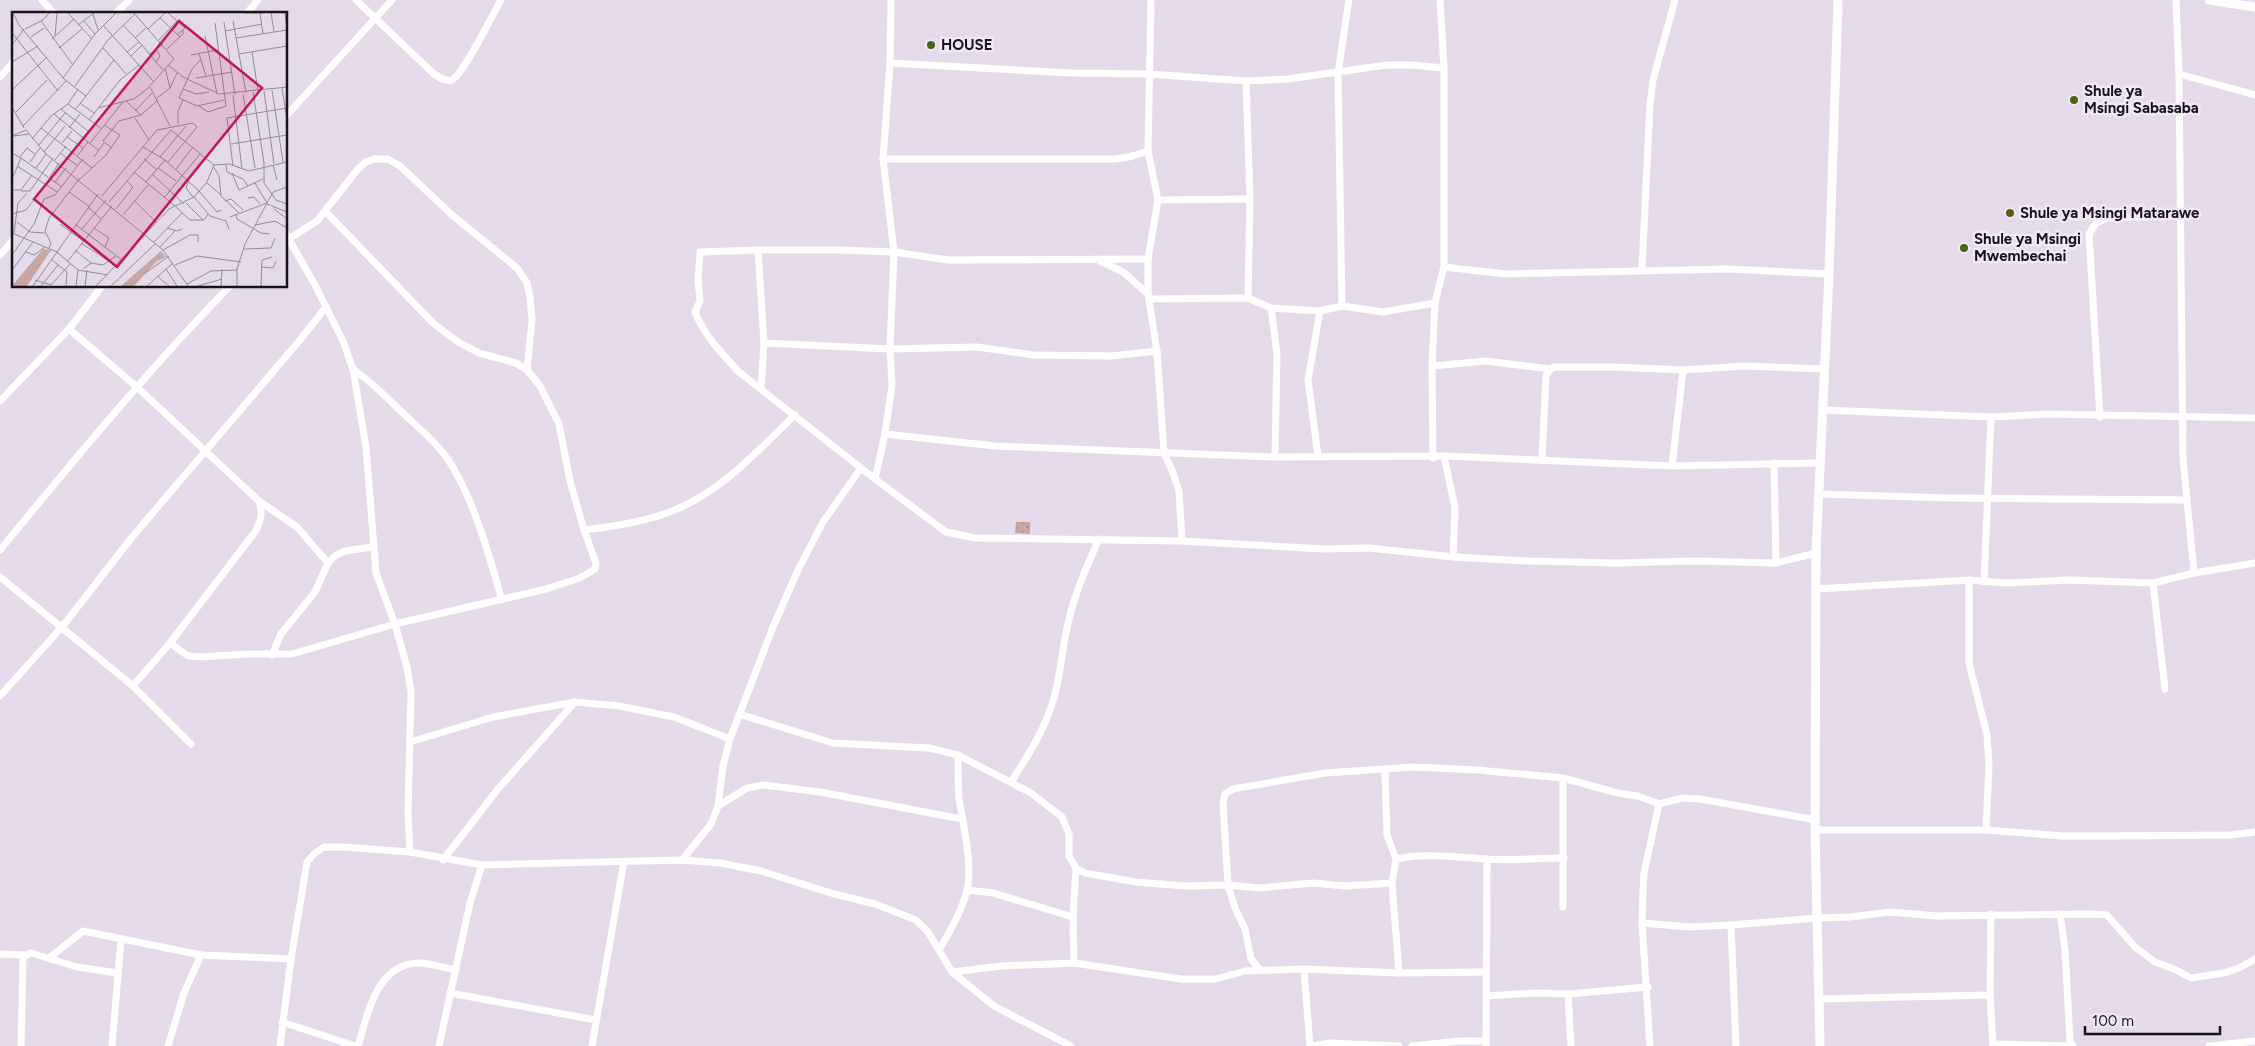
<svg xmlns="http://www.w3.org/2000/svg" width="2255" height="1046" font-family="Figtree,sans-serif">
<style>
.grass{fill:url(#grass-dots)}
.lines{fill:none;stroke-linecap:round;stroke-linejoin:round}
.minor{stroke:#fff;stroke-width:7}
.tertiary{stroke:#fff;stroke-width:9}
.poi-dot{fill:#4a6516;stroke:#f2e8f8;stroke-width:2}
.labels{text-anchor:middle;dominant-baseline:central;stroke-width:5;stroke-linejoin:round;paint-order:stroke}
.poi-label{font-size:15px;font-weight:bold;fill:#171419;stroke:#f2e8f8;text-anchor:start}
.inset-road{fill:none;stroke:#938b96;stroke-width:1}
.view{fill:#c2185b;fill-opacity:0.15;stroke:#c2185b;stroke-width:2.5}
.inset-edge{fill:none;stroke:#171419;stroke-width:2.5}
</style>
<defs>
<pattern id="grass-dots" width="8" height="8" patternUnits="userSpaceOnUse" patternTransform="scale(1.25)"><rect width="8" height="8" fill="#c7a6a4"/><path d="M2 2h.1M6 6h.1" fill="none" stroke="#aa8e8d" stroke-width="1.8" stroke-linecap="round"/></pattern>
</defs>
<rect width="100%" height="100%" fill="#e5daea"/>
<polygon class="grass" points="1016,522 1030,522 1030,534 1015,533"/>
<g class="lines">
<g class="minor">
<polyline points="42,0 54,14"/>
<path d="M356,0l78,74c5,3 11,8 18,6 11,-5 41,-66 49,-80"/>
<polyline points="1151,0 1148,151 1158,200 1148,259 1148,294 1157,351 1164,453 1172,470 1179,491 1182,541"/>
<polyline points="2176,0 2179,74 2183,458 2194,573"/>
<polyline points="115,14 129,0"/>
<polyline points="246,14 258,0"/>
<polyline points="890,63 1072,73 1149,74 1246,81 1288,79 1387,65 1411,65 1444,68"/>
<polyline points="2179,74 2255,95"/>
<polyline points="0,77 14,61"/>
<polyline points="1246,81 1250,199 1248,298"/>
<polyline points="286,116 392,0"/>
<polyline points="883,159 1114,159 1129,157 1148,151"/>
<polyline points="1158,200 1250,199"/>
<polyline points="286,234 315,285 343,341 353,369 366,447 376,573 395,624 407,667 411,692 408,814 410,852"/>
<polyline points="287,240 317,221 358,169 366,162 374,159 388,159 400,166 452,215 517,268 527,283 530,297 532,320 527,370"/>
<polyline points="758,250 764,343 761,389"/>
<polyline points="0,255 14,239"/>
<path d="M1148,259l-200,1 -54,-8 -54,-2h-82l-58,2 -2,28 2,21 -5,11c9,23 27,42 44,60l136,107 71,53 29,6 207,3 142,8 45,-1 84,9 75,4 88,2 78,-2 82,2 40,-10"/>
<polyline points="1100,261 1123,272 1148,294"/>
<polyline points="1444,267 1507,274 1728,269 1829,274"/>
<polyline points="1642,269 1650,104 1653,80 1675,0"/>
<polyline points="1149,299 1248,298 1271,308 1320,311 1342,306 1383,312 1435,303"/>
<polyline points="1342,306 1338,73 1349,0"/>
<polyline points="1271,308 1277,354 1275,457"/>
<polyline points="69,329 137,387 259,501 297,527 328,563"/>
<polyline points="764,343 890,349 977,347 1034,355 1111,356 1157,351"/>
<polyline points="1432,366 1486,361 1550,369"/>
<path d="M353,369c20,14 34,29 51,45 19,18 39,34 51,57 22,39 34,85 47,129"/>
<polyline points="0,401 69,329 102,286"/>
<polyline points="1823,410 1991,417 2047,414 2255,418"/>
<polyline points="2100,417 2089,234 2096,223 2108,218 2180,216"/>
<polyline points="885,434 995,446 1275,457 1444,456 1672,466 1819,463"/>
<polyline points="1318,456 1308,380 1320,311"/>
<polyline points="1444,456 1455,508 1453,557"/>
<polyline points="1433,458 1432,366 1435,303 1444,267 1444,68 1440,0"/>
<polyline points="1542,459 1546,376 1550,369 1554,367 1614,367 1683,370 1745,366 1823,369"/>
<polyline points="1774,463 1776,563"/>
<polyline points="1672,466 1683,370"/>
<polyline points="875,479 885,434 892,385 890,349 894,252 883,159 890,63 891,0"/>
<polyline points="1819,494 1948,498 2186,500"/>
<path d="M584,530c31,-4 63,-8 93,-21 46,-19 82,-60 118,-94"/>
<path d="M0,550c74,-90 149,-181 230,-264"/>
<polyline points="0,577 133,686 191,744"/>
<polyline points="1969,580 1969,663 1987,735 1989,765 1986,830"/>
<polyline points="1984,582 1991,417"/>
<polyline points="2153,583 2165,689"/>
<polyline points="1816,589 1969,580 2006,583 2069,580 2153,583 2194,573 2255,563"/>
<polyline points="170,643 188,656 200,657 246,654 292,654 395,624 546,589 580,578 595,569 596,563 584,530 570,481 559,424 540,386 527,370 516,363 479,353 458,342 433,323 326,212"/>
<polyline points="272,655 281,634 315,592 328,563 335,556 345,551 373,547"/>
<path d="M133,686l37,-43 85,-111c6,-11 8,-18 4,-31"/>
<polyline points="0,696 62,627 133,536 300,340 326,307"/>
<polyline points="739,714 833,743 929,748 958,755 1031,793 1062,817 1069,834 1069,856 1076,868 1085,873 1136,882 1185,886 1228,885 1260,888 1313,883 1345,886 1392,883 1396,859 1387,835 1385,771"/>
<polyline points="410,742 493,717 575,702 619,706 674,717 730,739"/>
<polyline points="1563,778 1563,907"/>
<path d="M1011,782c16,-25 32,-49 41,-78 8,-23 9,-47 14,-71 6,-33 19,-63 33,-94"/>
<polyline points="718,806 747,788 763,785 820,792 962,819"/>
<polyline points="1815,830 1986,830 2062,836 2111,836 2230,835 2255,832"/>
<path d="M1396,859c30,-6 59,-2 89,0 26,2 53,-1 79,-1"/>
<polyline points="443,860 498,789 575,702"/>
<polyline points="682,860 711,824 718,806 723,766 730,739 773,627 798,570 823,522 861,468"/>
<polyline points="1392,883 1399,973"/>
<polyline points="967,890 993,893 1073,917"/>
<polyline points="1991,914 1990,995 1993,1046"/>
<polyline points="2060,914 2065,949 2070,1042 2073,1046"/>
<polyline points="1642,923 1690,927 1731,925 1817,918 1850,917 1890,912 1937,916 2093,914 2107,915 2135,947 2155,962 2174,969 2191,978 2224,973 2239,968 2255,959"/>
<polyline points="1731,925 1736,1046"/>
<path d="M939,950c11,-19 23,-39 28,-60 6,-25 -4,-66 -8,-92 -1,-14 -1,-29 -1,-43"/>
<polyline points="0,954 26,955"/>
<polyline points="49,958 83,931 201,955 291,959"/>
<polyline points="1074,963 1073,917 1076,868"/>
<polyline points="1304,969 1310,1046"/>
<polyline points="1260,970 1251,959 1245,929 1235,908 1228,885 1223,803 1225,794 1233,789 1325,773 1413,767 1477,770 1563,778 1618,793 1638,796 1659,804 1683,798 1700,799 1816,820"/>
<polyline points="952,972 1002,966 1074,963 1181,979 1216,979 1245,971 1304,969 1399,973 1485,972"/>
<polyline points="450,993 596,1020"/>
<polyline points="1568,994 1571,1046"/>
<polyline points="1487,996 1535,993 1568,994 1648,987"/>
<polyline points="1818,999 1990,995"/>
<polyline points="282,1022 355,1046"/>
<polyline points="1993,1044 2068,1046"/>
<polyline points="21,1046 23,959 26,955 31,953 77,967 118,973"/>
<polyline points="112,1046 121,940"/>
<polyline points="168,1046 184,993 201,955"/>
<polyline points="280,1046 291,959 307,862 314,854 324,847 344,847 410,852 482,865 682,860 720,863 761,871 831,893 875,904 916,920 928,932 952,972 994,1006 1071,1046"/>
<path d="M358,1046c10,-33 19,-84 63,-83 12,1 24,5 35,7"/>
<polyline points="439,1046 470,903 482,865"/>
<polyline points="592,1046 624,861"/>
<polyline points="1313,1046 1329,1043 1399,1046"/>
<polyline points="1412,1046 1459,1041 1486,1041"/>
<polyline points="1486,1046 1487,859"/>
<polyline points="1650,1046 1642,923 1643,891 1644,873 1659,804"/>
<polyline points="2209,1046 2255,1041"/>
</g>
<g class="tertiary">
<polyline points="2209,0 2255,7"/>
<polyline points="1820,1046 1815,830 1816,553 1829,274 1838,0"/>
</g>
</g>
<g class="poi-dot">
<circle cx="931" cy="45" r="5"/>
<circle cx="2074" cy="100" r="5"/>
<circle cx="2010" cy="213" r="5"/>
<circle cx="1964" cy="248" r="5"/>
</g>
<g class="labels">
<g class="poi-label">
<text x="941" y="45">HOUSE</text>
<text x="2084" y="91">Shule ya<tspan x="2084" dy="17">Msingi Sabasaba</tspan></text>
<text x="2020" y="213">Shule ya Msingi Matarawe</text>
<text x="1974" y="239">Shule ya Msingi<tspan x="1974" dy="17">Mwembechai</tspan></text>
</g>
</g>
<g transform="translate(12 12)">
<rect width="275" height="275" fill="#e5daea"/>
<path d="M31,237l8,1 -24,36h-15zM149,239l5,6 -10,5 -22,24h-13z" fill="#c7a6a4"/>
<path class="inset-road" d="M1,1l6,12 45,54 22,17M56,1l24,26M156,1l17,15 -8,7M232,1h19M248,1l3,21M259,1l3,18M273,1l2,15M81,2l5,16M148,6l20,19M29,9l32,44M72,9l11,13M221,9l13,72M212,10l11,73M66,13l16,-12M91,13l51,57M111,13l19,20 -11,11M13,17l18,-9 6,-7M136,17l17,-16M213,19l37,-7M0,21l46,58M43,24l2,-23M193,24l12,58M19,25l13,-9M123,26l12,-11M224,26l51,-8M40,27l22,-20M147,28l18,-19M0,33l12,-16M130,33l21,25M47,36l23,-19M155,37l16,-15v-4M115,40l12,-10M240,40l6,39M138,42l13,-10M187,42l7,22M227,42l48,-8M179,43l27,-5M102,48l12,14M188,48l-8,9 -13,29 18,8 27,-6M0,50l26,-16M144,50l4,-6 -4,-7M156,53l15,12 36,17 68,-7M153,56l5,20M51,66l32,-44 21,-21M184,66l36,-6M63,74l33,-46 27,-26M138,75l20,39M270,76l5,31M171,77l13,5 13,-2M0,78l35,-33M260,78l11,72M252,79l10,73M241,80l11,71v20l12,17 11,4M231,82l12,74M221,83l9,74M145,86l13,-10 7,-15M114,89l15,14M68,91l14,10M56,92l34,25M187,94l9,6 18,-6 -11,-83M0,95l12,21M86,96l36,-9 13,-10 27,-30 -40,-46M49,97l28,23M63,98l39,-50 -11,-12M123,99l17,-18M4,100l31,-32M42,102l44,36M123,106l14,22M77,108l31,-40 19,-15M166,112v-13l5,-11M11,114l43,-45M29,116l51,40M57,116l11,-14M159,118l43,35M0,124l14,-6 20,24 117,96 25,36M2,124l15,-2M55,125l16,11M20,127l19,-23 17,-12 10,-15M72,127l11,-15M50,131l10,-12M78,131l33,-41M219,132l56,-9M26,134l27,-33M131,135l22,13 34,31M100,136l-9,-7 16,-20 22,-6 17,-15M32,140l21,-26M0,141l9,5 -9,21M48,141l17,12M66,143l10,-13M8,145l7,-9 8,6M82,145l10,-14M148,145l26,-31M9,146l41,29M132,147l12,10M43,148l11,-14M18,150l10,-14M214,153l1,7 16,7 5,7M261,153l4,15M5,154l40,26M201,154l6,10 2,20 18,17M221,154l-6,-48 60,-10M24,156l10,-14M146,156l18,13M164,157l17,-22M122,160l41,34M220,161l7,17 24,-11M140,162l32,30M38,165l9,-14M68,167l26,-24 14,-20 -16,-10M177,168l-3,8 7,9M43,170l11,-14M134,170l19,-22M195,171l14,12M243,171l12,20M0,178h9l11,-15M9,179h9l23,-33M187,179l18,21 4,-2M57,180l21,15M90,184l55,-66 36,-7 4,4 -29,35M182,185l16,19 16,5 3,8M152,186l36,-44M236,186l6,-1 6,7M123,189l22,22M213,189l6,-2 12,11M97,190l62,-72M174,191l17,17M255,192l20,8M164,195l14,13h14l4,-6M77,196l12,11M104,197l17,-22 -6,-6M262,197l13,10M0,202l14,-4 25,-31M224,202l1,5 24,14 8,1M111,203l25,-30M218,205l37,-14M5,210l13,10 15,1M48,212l23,17M64,213l46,35M243,213l20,-4 12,7M82,216l15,10 -4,9M155,216l10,3 5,-2M70,217l24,-29M0,221l45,19 21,18 30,5M2,221l4,-30 9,-10M142,230l28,-29M69,231l28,18M148,235l15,-16M37,236l2,-5 -6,-12 4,-13 31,-40M232,237l27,-1 4,-10M63,238l16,13M151,238l27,-15h8v7M14,240l8,3 11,-8M0,243l22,-31 10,-25 11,-4 28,-36M40,248l15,12 -1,14M55,250l45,-56M163,253l22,-9 44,6M249,255l12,1 3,-7M71,257l8,-6 12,2 13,-9M154,257l11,17M0,258l21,-28M132,262l25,-18M145,264l12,10M23,268l16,5M175,272l24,-13 26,-1M39,273l19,-21M21,274l65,-92M29,274l17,-21M64,274l2,-16M73,274l2,-16M84,274l73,-77 25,-12 13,-15 7,-17 15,-1 20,7 38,-9M99,274l45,-43M135,274l26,-23M186,274l24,-7M209,274l1,-17M225,274v-17l8,-25 28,-52 14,-5M249,274l1,-26 10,-3"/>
<path class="view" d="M167,9l83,67 -145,179 -83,-68z"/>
<rect width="275" height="275" class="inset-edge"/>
</g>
<path d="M2085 1026v8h135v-8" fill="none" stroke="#171419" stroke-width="2.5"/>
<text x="2092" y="1026" font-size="15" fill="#171419" stroke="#f2e8f8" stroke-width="4" paint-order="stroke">100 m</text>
</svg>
